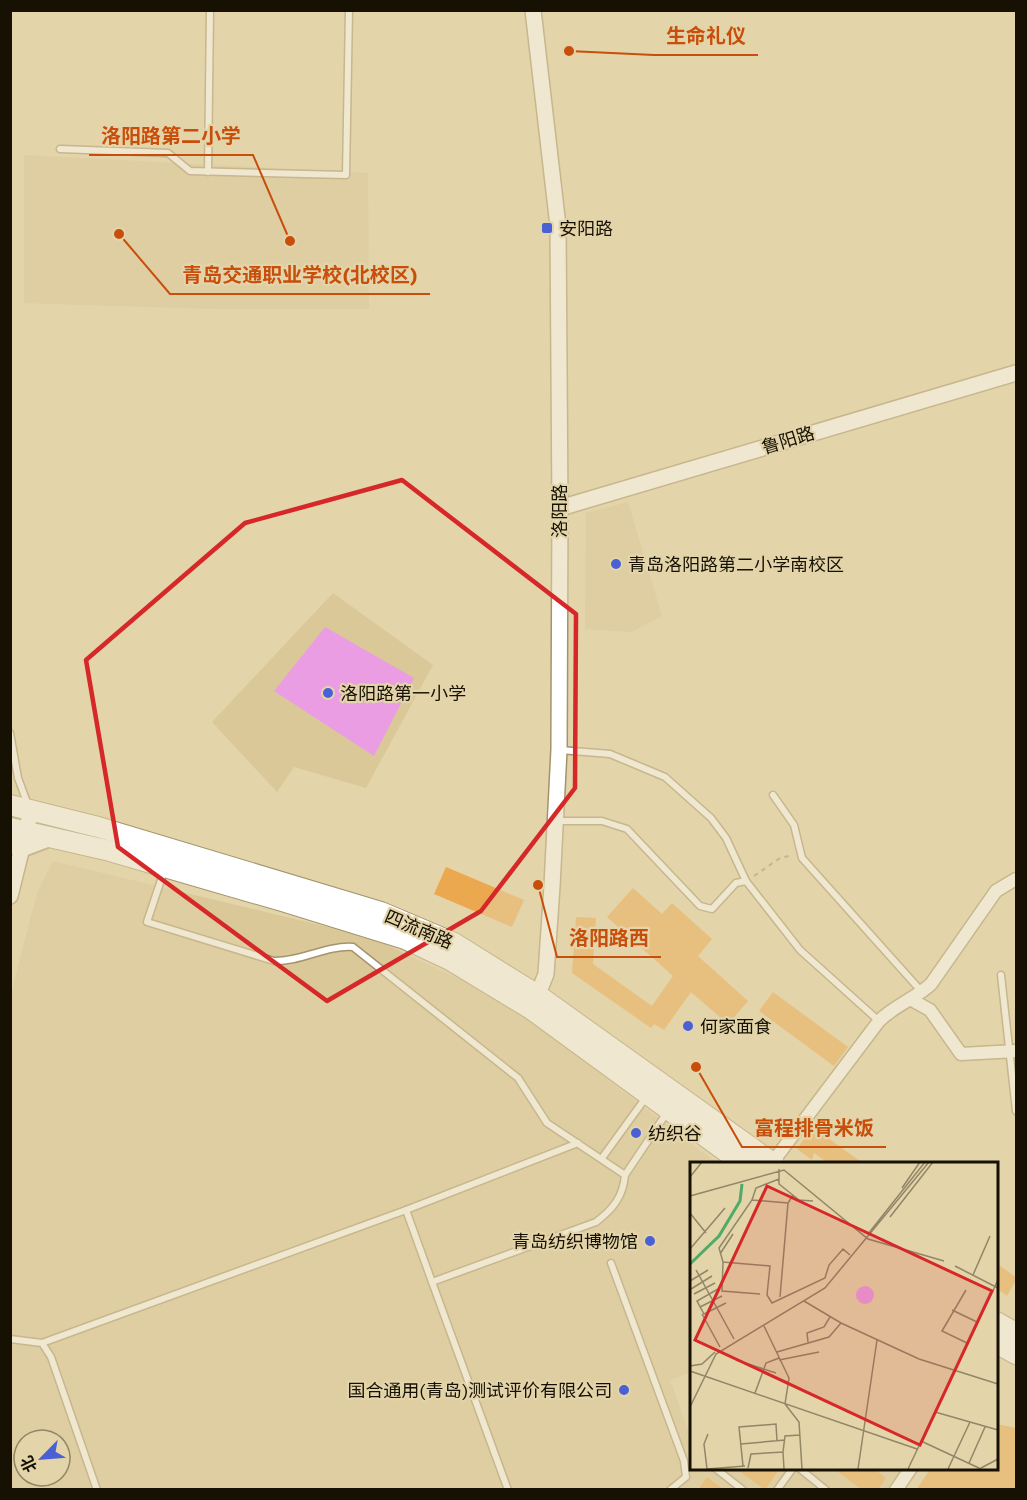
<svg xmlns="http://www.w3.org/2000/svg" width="1027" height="1500" font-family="'Work Sans','Noto Sans SC',sans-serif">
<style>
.built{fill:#dac898;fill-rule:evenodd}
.pitch{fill:#eb9de3}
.building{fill:#eca84f}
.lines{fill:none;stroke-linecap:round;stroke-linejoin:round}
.service-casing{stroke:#a3946c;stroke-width:9}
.minor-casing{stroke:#a3946c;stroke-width:15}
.tertiary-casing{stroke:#a3946c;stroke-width:18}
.secondary-casing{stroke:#a3946c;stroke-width:20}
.primary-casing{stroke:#a3946c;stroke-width:22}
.path{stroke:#a19574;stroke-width:2;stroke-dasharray:4.5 4.5;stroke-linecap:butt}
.service{stroke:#fff;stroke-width:6}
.minor{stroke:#fff;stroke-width:12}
.tertiary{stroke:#fff;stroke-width:15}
.secondary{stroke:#fff;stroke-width:16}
.primary{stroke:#fff;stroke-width:20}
.marked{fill:none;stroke:#d62828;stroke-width:4.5;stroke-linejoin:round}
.poi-dot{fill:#4961d5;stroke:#e3d4aa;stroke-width:2}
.labels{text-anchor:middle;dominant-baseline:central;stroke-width:4.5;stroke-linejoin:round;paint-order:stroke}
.poi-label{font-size:18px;fill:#161103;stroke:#e3d4aa;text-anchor:start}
.street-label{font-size:18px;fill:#161103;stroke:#e3d4aa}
.inset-river{fill:none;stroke:#50ab69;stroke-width:3}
.inset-road{fill:none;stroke:#918667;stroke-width:1.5}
.view{fill:#d62828;fill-opacity:0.15;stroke:#d62828;stroke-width:3}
.inset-edge{fill:none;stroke:#161103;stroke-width:3}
.leader{fill:none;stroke:#c84e0b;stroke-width:2}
.callout-dot{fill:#c84e0b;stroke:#e3d4aa;stroke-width:2}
.callout-label{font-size:20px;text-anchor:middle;font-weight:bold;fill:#c84e0b;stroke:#e3d4aa;stroke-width:4.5;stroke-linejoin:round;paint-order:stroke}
</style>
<rect width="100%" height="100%" fill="#e3d4aa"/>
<g class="built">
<polygon points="24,155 368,173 369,309 213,309 24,303"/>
<polygon points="628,502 662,616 632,632 585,629 586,513"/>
<polygon points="333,593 433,665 366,788 294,767 277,792 212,722"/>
<path d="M53,861l317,76 132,62 211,161 1,4h-23v208l-21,8 21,58v30l11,1 1,2 2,-3 200,1 -15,21h-879v-496l26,-101zM24,1440h36v36h-36z"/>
</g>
<polygon class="pitch" points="325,627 414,678 374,756 274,691"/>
<g class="building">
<polygon points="446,867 524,900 512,927 434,894"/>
<polygon points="633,888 662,914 672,903 712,939 698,956 748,1001 728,1024 691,992 664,1030 654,1024 651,1028 572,973 576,917 596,918 593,964 652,1006 673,976 607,917"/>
<polygon points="773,992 848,1047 834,1066 759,1011"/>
<polygon points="816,1122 831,1133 828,1138 864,1164 829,1164 814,1153 812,1160 797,1149"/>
<polygon points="996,1263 1017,1278 1007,1296 996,1288"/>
<polygon points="996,1424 1017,1428 1017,1490 916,1490 931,1468 996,1468"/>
<polygon points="735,1468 780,1468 765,1490"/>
<polygon points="833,1468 873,1468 886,1478 878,1490 862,1490"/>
<polygon points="707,1477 724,1490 698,1490"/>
</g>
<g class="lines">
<defs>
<g id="service">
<polyline points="60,149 168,153 190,171 346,175 349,10"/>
<polyline points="208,172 210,10"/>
<polyline points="10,733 18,778 28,805"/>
<polyline points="560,750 610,754 665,777 711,818 726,838 746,881 800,950 879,1021"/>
<polyline points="773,795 794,825 802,858 922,992"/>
<polyline points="556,821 602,821 627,829 700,906 712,909 736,883 746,881"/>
<path d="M164,871l-17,51 127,39c27,1 52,-16 79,-14l165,131 29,45 78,52c-2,22 -12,34 -29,47l-164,60 76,208"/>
<polyline points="1001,975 1016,1111"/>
<polyline points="602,1158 647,1096"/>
<polyline points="625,1175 668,1111"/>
<polyline points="406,1210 432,1282"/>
<polyline points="611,1263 684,1461 686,1477 670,1490"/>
<polyline points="10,1339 42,1343 406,1210 578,1143"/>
<polyline points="42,1343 51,1357 97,1490"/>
<polyline points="715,1468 743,1490"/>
<polyline points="799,1468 826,1490"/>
<polyline points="777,1490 793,1468"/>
</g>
<g id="minor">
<polyline points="910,999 930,1010 961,1054 1016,1051"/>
<path d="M772,1163l107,-142c16,-16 36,-22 52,-37l65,-93 20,-12"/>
<polyline points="896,1490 911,1468"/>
</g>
<g id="tertiary">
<polyline points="533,10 558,226 560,508 559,750 552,886 546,974 534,1004"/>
<polyline points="560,508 1016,373"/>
<polyline points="10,896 31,811"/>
</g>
<polyline id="secondary" points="10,845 23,848 52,837"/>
<g id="primary">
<polyline points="10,805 98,827 381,912 454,943 539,996 774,1164"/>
<polyline points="10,828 106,850 282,901 405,939 450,960 531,1009 743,1164"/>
<polyline points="996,1322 1016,1333"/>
<polyline points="996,1343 1016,1354"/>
</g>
</defs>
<use href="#service" class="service-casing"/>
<use href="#minor" class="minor-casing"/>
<use href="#tertiary" class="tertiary-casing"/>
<use href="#secondary" class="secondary-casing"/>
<use href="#primary" class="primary-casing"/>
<polyline class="path" points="754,876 780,858 793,855"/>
<use href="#service" class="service"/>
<use href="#minor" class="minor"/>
<use href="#tertiary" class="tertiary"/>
<use href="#secondary" class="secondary"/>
<use href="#primary" class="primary"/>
</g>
<path d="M0 0H1027V1500H0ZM402,480l174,134 -1,174 -94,123 -154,90 -209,-154 -32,-187 159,-137z" fill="#e3d4aa" fill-opacity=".55" fill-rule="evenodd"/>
<path class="marked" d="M402,480l174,134 -1,174 -94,123 -154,90 -209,-154 -32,-187 159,-137z"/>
<g class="poi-dot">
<rect x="541" y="222" width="12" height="12" rx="3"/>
<circle cx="616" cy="564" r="6"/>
<circle cx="328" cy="693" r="6"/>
<circle cx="688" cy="1026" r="6"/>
<circle cx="636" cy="1133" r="6"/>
<circle cx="650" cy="1241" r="6"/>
<circle cx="624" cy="1390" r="6"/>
</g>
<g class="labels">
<g class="poi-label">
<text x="559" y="228">安阳路</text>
<text x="628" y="564">青岛洛阳路第二小学南校区</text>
<text x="340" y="693">洛阳路第一小学</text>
<text x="700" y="1026">何家面食</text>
<text x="648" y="1133">纺织谷</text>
<text x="638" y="1241" text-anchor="end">青岛纺织博物馆</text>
<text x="612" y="1390" text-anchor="end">国合通用(青岛)测试评价有限公司</text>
</g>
<g class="street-label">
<text transform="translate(788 440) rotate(-17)">鲁阳路</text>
<text transform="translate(559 511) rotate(-90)">洛阳路</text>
<text transform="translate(419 929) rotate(23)">四流南路</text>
</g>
</g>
<g transform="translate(690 1162)">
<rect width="308" height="308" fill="#e3d4aa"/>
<path d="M166 133a9 9 0 1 1 18 0a9 9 0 1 1-18 0Z" fill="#eb9de3"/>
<path class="inset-river" d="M0,102l29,-28 21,-35 2,-17"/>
<path class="inset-road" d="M89,7v10l-23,9 -4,12 -33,48 4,14 47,4 -3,29 5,8 53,-25 4,-13 14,-16 7,6M0,15l12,-15M89,17v5l20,16 14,1M212,26l18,-26M0,34l94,-26 84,69 76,22M62,38l36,3M0,51l16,20M200,55l43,-55M178,72l57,-72M0,87l35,-41M30,92l13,-20M33,100l-1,29 38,3M265,104l43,22M6,108l38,69M283,113l17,-39M0,119l18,-11M1,127l21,-13M28,127l-21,12 7,13 22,-11M276,128l-24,41 25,12M4,132l21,-11M90,135l8,-94 5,-8M114,139l37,22 78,36 79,25M10,145l22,-11M262,148l25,12M12,152l18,33M74,164l25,52 -4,26 14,18 3,47M118,180l-1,-9 17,-6 6,-10M87,190l52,-15 12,-14M46,198l40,13M89,198l40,-8M0,204l12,-2 13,-12M0,209l227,78M65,231l11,-30 13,-5M0,245l26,-53 109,-66 104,-126M245,250l63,18M231,279l60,28M51,282l44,-4M93,290l2,-16 15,-1M279,301l16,-36M53,304l-4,-39 37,-3 1,17M58,306l3,-14 32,-2 1,17M291,306l17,-9M17,307l38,-3M17,307l-3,-25 4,-10M168,307l19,-129M218,307l90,-189M258,307l22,-47"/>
<path class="view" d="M77,24l225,105 -72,154 -225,-105z"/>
<rect width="308" height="308" class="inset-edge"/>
</g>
<path class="leader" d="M569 51L654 55H758M290 241L253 155H89M119 234L170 294H430M538 885L557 957H661M696 1067L742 1147H886"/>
<g class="callout-dot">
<circle cx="569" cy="51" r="6"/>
<circle cx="290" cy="241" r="6"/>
<circle cx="119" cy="234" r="6"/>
<circle cx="538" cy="885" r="6"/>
<circle cx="696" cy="1067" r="6"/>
</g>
<g class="callout-label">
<text x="706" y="43">生命礼仪</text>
<text x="171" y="143">洛阳路第二小学</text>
<text x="300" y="282">青岛交通职业学校(北校区)</text>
<text x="609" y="945">洛阳路西</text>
<text x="814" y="1135">富程排骨米饭</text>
</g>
<rect width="1027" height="1500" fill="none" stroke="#161103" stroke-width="24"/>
<g transform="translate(42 1458) rotate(245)"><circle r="28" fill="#e3d4aa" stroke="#918667" stroke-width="1.5"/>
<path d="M0-4.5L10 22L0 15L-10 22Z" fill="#4961d5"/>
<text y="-9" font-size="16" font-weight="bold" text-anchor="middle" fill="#161103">北</text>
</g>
</svg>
